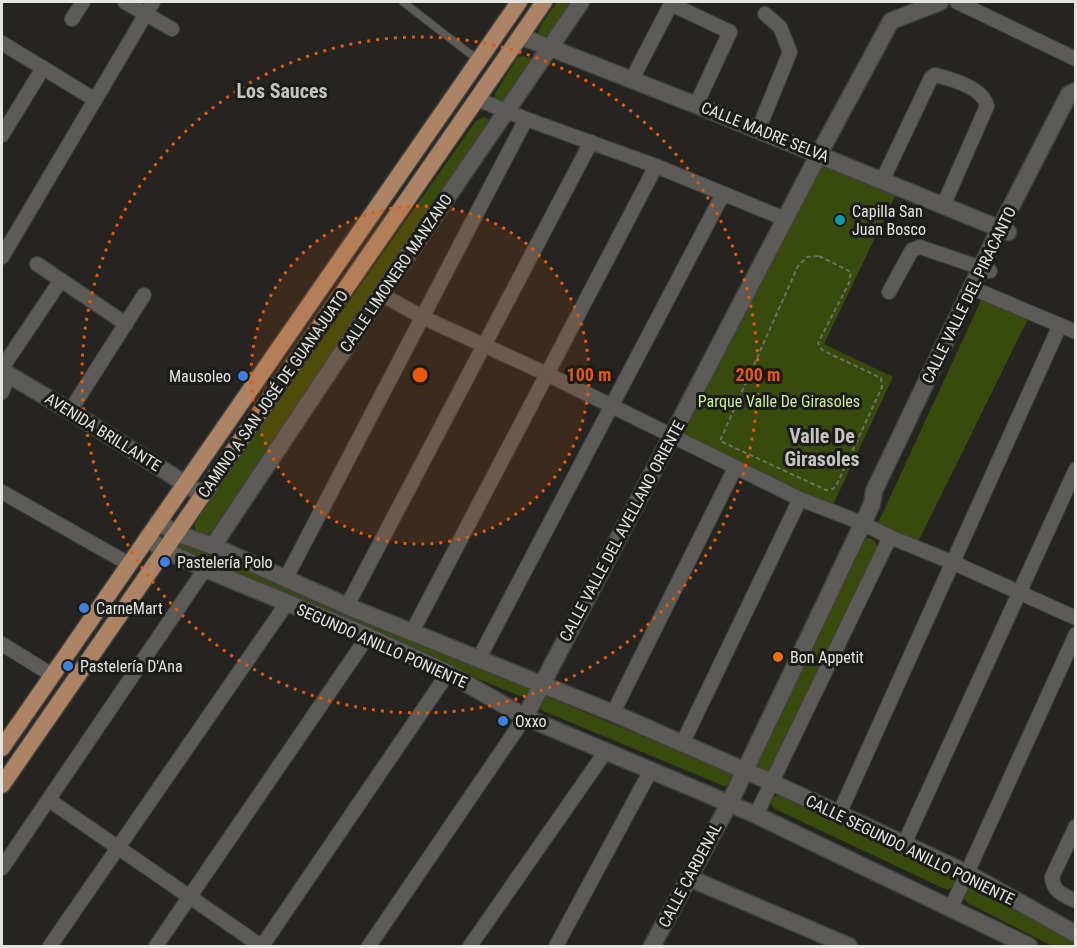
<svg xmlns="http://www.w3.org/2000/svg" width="1077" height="948" font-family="'Roboto Condensed',sans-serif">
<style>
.green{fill:#384b0c}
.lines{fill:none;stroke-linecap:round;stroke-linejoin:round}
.service-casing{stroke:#41413e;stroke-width:9}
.minor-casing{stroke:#41413e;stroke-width:16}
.tertiary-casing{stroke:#41413e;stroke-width:19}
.secondary-casing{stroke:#41413e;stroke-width:19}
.primary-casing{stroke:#41413e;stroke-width:19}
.path{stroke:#70706c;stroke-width:2;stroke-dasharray:4.5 3;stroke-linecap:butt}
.service{stroke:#5c5b57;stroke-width:7}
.minor{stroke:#5c5b57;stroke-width:14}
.tertiary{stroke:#5c5b57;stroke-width:16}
.secondary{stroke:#5c5b57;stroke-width:16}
.primary{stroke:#ac8364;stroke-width:16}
.ring{fill:none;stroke:#e8590c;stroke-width:3;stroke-dasharray:3 6}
.culture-dot{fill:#0f9aa8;stroke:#1b1b17;stroke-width:2}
.shop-dot{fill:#3f7fe0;stroke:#1b1b17;stroke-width:2}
.food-dot{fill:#e8710a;stroke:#1b1b17;stroke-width:2}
.labels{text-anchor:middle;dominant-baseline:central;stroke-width:6;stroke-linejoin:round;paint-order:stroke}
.street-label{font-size:16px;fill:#e4e4e1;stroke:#1b1b17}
.poi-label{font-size:16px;fill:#e4e4e1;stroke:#1b1b17;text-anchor:start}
.park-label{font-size:16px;fill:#cbef90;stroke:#1b1b17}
.quarter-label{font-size:20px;font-weight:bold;fill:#c5c4bf;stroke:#1b1b17}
.centre{fill:#e8590c;stroke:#1b1b17;stroke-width:3}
.ring-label{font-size:18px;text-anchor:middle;font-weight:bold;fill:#e8590c;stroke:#1b1b17;stroke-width:6;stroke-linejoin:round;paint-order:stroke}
</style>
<rect width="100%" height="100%" fill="#252420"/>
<g class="green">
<polygon points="557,2 574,2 546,42 537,35 541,25"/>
<polygon points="523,56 533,59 503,103 495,100 495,94 517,58"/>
<polygon points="483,117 489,119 491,122 210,533 204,536 196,532 194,522 200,513 476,121"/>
<polygon points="820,158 898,190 824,344 893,377 833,505 678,435"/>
<polygon points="984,294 1031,313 918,542 878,523"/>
<path d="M867,538l5,1c7,6 5,10 2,18l-105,214 -7,3 -10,-11 107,-217z"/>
<polygon points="183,539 534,687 527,697 520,696 195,562 175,549"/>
<polygon points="544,697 548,697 729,772 734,774 733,781 730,786 724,786 543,711 539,706"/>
<polygon points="778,795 954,876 956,882 954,887 947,890 773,808 771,803 773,797"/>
<polygon points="971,885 1075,942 1075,946 1052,946 968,903 962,896 964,888"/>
</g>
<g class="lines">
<defs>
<polyline id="service" points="403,2 478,60"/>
<g id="minor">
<polyline points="125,2 172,29"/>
<polyline points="957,2 1076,59"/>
<polyline points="72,19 83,2"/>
<polyline points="2,43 94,99"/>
<polyline points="632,79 671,4 730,32 696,105"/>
<polyline points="477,99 526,119 656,166 785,219"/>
<polyline points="758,130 790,52 780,27 765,14"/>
<polyline points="2,135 43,68"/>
<path d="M882,181l49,-103 4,-3c17,4 48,13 52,31l-44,100"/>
<polyline points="2,257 153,2"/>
<polyline points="37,264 126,324"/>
<polyline points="972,288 1076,332"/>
<polyline points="889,292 912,250 920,247 990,271"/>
<polyline points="381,294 422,317 547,374 800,499 862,523 890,537 954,563 1076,618"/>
<polyline points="2,368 61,280"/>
<polyline points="2,392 9,375"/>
<polyline points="70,411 144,295"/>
<polyline points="2,492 129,564"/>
<polyline points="286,578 526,119"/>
<polyline points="347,606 591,142"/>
<polyline points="412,632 656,166"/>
<polyline points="2,644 52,675"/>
<polyline points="479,658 723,194"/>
<polyline points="613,713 735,468"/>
<polyline points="682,744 800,499"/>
<polyline points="49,800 261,946"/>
<polyline points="839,814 1060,325"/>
<polyline points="756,815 890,537"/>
<path d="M1076,826l-24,51c1,15 11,18 24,24"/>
<polyline points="904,844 1076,469"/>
<polyline points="2,868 205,569"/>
<polyline points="951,908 1076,634"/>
<polyline points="50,946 287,603"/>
<polyline points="156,946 368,636"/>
<polyline points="262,946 448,673"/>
<polyline points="369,946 525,717"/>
<polyline points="470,946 606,751"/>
<polyline points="556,946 651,770"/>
</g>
<g id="tertiary">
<polyline points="520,36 696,105 1008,232"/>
<polyline points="213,546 381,294 581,2"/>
<polyline points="525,717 819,154 891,21 940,2"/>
<polyline points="689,878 849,946"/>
<polyline points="652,946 729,804"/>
</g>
<g id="secondary">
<polyline points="2,371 70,411 203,495"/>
<polyline points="158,522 176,533 213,546 347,606 613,713 771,782 967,873 1076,934"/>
<polyline points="147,538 164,550 205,569 368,636 448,673 525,717 756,815 1029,946"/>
<polyline points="729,804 872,504 874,491 1000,228 1069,94 1076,91"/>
</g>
<g id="primary">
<polyline points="2,748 519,2"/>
<polyline points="2,785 544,2"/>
</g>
</defs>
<use href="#service" class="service-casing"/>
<use href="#minor" class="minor-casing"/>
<use href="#tertiary" class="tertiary-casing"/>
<use href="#secondary" class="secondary-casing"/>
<use href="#primary" class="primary-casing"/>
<polygon class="path" points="819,256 851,272 849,283 818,343 822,350 881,378 882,387 838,482 833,489 826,490 720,441 798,266 807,257"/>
<use href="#service" class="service"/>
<use href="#minor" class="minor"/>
<use href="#tertiary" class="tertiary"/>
<use href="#secondary" class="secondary"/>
<use href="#primary" class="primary"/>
</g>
<circle cx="420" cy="375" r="169" fill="#e8590c" fill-opacity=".12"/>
<g class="ring">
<circle cx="420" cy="375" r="169"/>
<circle cx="420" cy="375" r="338"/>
</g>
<circle class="culture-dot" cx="840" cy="220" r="6"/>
<g class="shop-dot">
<circle cx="243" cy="376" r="6"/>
<circle cx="165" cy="562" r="6"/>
<circle cx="84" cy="608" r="6"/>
<circle cx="68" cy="666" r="6"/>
<circle cx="503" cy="721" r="6"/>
</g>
<circle class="food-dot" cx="778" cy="657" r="6"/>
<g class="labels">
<g class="street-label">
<text transform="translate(765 132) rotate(22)">CALLE MADRE SELVA</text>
<text transform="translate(396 273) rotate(-56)">CALLE LIMONERO MANZANO</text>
<text transform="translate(969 295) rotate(-64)">CALLE VALLE DEL PIRACANTO</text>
<text transform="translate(273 394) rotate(-55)">CAMINO A SAN JOSÉ DE GUANAJUATO</text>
<text transform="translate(103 432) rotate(32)">AVENIDA BRILLANTE</text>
<text transform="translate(622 531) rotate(-62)">CALLE VALLE DEL AVELLANO ORIENTE</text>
<text transform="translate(382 646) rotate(24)">SEGUNDO ANILLO PONIENTE</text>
<text transform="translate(910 850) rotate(26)">CALLE SEGUNDO ANILLO PONIENTE</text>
<text transform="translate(690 875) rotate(-62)">CALLE CARDENAL</text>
</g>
<g class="poi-label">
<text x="852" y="211">Capilla San<tspan x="852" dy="18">Juan Bosco</tspan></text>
<text x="231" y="376" text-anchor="end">Mausoleo</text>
<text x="177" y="562">Pastelería Polo</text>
<text x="96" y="608">CarneMart</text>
<text x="790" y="657">Bon Appetit</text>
<text x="80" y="666">Pastelería D'Ana</text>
<text x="515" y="721">Oxxo</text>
</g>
<g class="park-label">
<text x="779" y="401">Parque Valle De Girasoles</text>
</g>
<g class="quarter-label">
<text x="282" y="91">Los Sauces</text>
<text x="822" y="436">Valle De<tspan x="822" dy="23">Girasoles</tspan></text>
</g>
</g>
<circle cx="420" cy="375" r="9" class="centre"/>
<g class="ring-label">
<text x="589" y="381">100 m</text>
<text x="758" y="381">200 m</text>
</g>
<rect width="1077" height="948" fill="none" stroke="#e4e4e1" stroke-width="6"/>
</svg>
